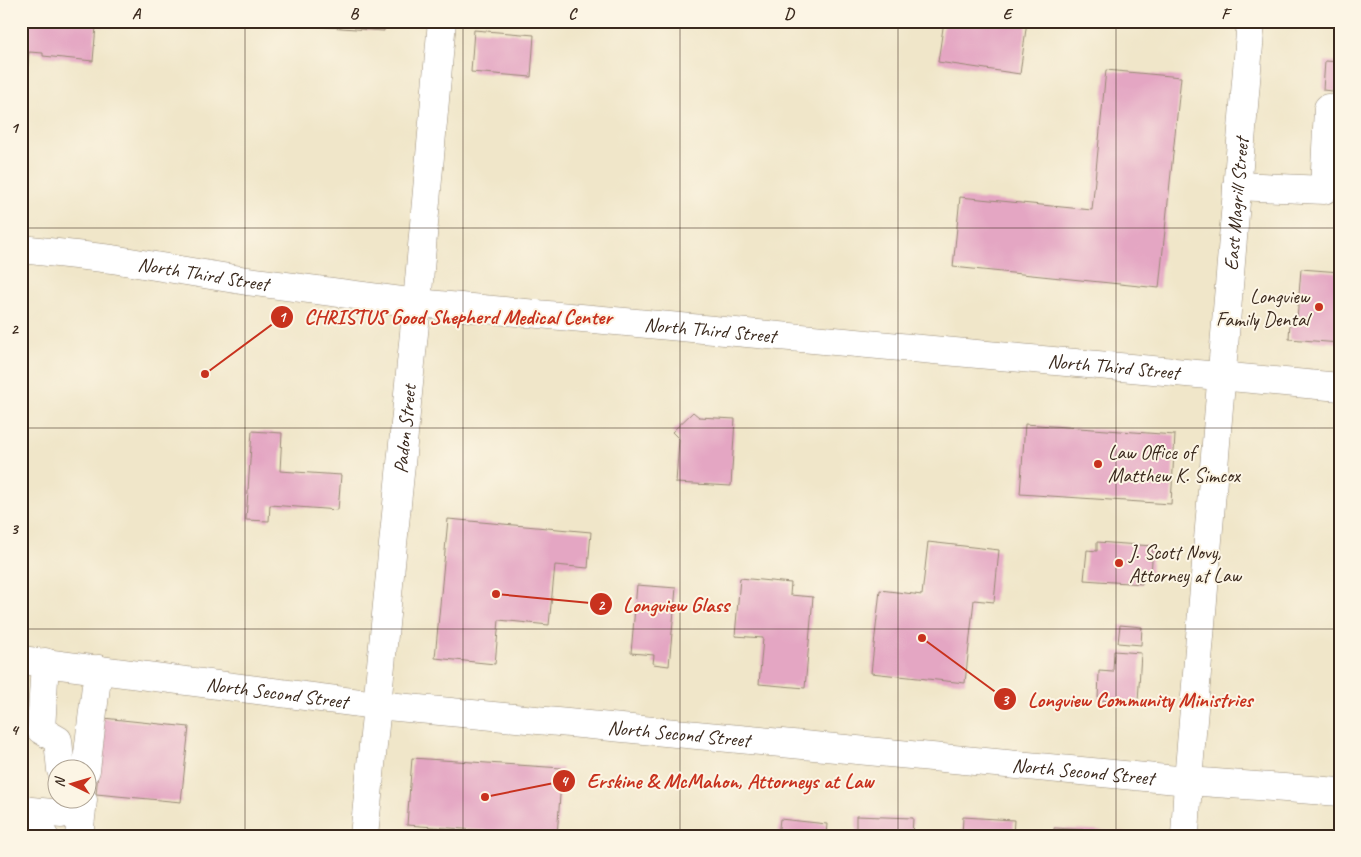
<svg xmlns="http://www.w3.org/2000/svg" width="1361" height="857" font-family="Caveat,sans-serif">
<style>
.building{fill:#e4a6c3}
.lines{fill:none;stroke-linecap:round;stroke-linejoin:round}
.minor-casing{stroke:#968874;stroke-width:29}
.minor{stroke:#fff;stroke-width:28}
.grid{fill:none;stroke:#3b2a1e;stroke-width:1;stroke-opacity:0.55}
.poi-dot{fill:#c8321e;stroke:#fcf5e5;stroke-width:2}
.labels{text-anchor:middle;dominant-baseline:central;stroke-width:4;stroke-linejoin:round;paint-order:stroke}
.street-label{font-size:20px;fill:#3b2a1e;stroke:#fcf5e5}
.poi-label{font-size:20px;fill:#3b2a1e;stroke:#fcf5e5;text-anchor:start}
.leader{fill:none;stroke:#c8321e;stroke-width:2}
.callout-dot{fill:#c8321e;stroke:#fcf5e5;stroke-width:2}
.mark-label{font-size:15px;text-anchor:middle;font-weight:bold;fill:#fff}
.callout-label{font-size:21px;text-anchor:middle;font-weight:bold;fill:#c8321e;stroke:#fcf5e5;stroke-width:4;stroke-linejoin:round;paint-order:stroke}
.neatline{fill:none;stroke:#3b2a1e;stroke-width:2}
.grid-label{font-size:16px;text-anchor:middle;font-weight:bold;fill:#3b2a1e}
</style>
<rect width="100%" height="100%" fill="#fcf5e5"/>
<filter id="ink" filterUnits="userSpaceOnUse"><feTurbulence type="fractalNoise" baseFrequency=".02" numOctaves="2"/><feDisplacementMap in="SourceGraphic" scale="10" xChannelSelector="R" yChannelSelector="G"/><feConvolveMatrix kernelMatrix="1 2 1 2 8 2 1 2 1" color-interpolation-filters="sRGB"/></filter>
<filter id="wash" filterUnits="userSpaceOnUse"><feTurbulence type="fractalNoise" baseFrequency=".0096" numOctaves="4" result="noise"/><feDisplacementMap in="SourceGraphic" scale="20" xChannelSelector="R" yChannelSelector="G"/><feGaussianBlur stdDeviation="1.12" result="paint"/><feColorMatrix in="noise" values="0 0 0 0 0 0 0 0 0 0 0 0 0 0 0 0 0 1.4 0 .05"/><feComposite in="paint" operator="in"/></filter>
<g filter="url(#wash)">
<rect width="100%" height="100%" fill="#f0e6c9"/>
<g id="blocks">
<g class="building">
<polygon points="21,21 122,21 121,28 96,26 93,61 43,56 43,53 29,52 26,83 21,82"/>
<polygon points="301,21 384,21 384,31 300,25"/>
<polygon points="944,21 1027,21 1020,74 938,62"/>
<polygon points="474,30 534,35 531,77 471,72"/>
<polygon points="1325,61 1340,62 1340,92 1323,90"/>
<polygon points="1106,70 1181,77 1159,288 953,267 960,197 1092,210"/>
<polygon points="1301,269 1340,272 1338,319 1340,319 1340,343 1289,339 1290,320 1297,320"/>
<polygon points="693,412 699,417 735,419 731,486 676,483 679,439 672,432"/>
<polygon points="1025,424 1175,435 1171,504 1020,494"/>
<polygon points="252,431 282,433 280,471 341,475 338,510 270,505 269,521 246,520"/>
<polygon points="448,519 591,532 588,568 555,565 549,625 499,620 495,664 435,658"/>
<polygon points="928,542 999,550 994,602 974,600 965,683 871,673 880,590 922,595"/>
<polygon points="1097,542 1153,546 1151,575 1142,574 1142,584 1084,580 1087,550 1097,551"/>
<polygon points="740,578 791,583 790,595 813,597 805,688 759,684 763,638 735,636"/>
<polygon points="637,585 676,588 669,666 653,664 654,655 631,653"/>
<polygon points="1120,625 1142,627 1141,645 1118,643"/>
<polygon points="1114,651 1141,653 1138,702 1098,700 1099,671 1113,672"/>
<polygon points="103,718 189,727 181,802 96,794"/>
<polygon points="412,758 562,768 557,836 407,825"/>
<polygon points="856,816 913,818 912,836 856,836"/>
<polygon points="963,817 1014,820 1013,836 962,836"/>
<polygon points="780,819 827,824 826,836 778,836"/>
<polygon points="1054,828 1126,832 1125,836 1054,836"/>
</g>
</g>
</g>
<g filter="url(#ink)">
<use href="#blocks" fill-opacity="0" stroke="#968874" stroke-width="1"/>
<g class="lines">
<defs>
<g id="minor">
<polyline points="1237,186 1324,190 1328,108"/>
<path id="s1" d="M21,249l91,10 135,22 170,22 923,84"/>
<path id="s2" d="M21,660l355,45 812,76 152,11"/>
<polyline points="45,662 41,730 58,740 61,770"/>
<polyline points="86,770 98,669"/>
<polyline points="21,810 62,814"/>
<polyline points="21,822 35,825 44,836"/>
<polyline points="79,836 83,800"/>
<path id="s3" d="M364,836l53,-533 25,-282"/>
<path id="s4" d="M1185,836l3,-55 63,-760"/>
</g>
</defs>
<use href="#minor" class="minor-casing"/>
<use href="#minor" class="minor"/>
</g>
</g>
<path class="grid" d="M245,21v815M463,21v815M680,21v815M898,21v815M1116,21v815M21,228h1319M21,428h1319M21,629h1319"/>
<g class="poi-dot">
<circle cx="1319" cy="307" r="5"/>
<circle cx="1098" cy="464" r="5"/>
<circle cx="1119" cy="563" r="5"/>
</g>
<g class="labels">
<g class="street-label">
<text stroke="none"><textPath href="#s4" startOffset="634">East Magrill Street</textPath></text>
<text stroke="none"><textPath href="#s1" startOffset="184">North Third Street</textPath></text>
<text stroke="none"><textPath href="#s1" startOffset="694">North Third Street</textPath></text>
<text stroke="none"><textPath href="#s1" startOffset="1099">North Third Street</textPath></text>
<text stroke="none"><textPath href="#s3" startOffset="409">Padon Street</textPath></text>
<text stroke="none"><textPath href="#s2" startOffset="258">North Second Street</textPath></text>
<text stroke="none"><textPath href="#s2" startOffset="662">North Second Street</textPath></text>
<text stroke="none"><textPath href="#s2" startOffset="1068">North Second Street</textPath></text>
</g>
<g class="poi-label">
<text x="1309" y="296" text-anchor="end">Longview<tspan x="1309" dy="23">Family Dental</tspan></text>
<text x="1108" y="452">Law Office of<tspan x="1108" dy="23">Matthew K. Simcox</tspan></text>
<text x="1129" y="552">J. Scott Novy,<tspan x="1129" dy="23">Attorney at Law</tspan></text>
</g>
</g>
<path class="leader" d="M205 374L282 317M496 594L601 604M922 638L1005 699M485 797L564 781"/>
<g class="callout-dot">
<circle cx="205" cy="374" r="5"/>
<circle cx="496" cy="594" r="5"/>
<circle cx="922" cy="638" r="5"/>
<circle cx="485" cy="797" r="5"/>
<circle cx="282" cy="317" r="12"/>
<circle cx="601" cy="604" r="12"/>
<circle cx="1005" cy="699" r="12"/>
<circle cx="564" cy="781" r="12"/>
</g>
<g class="mark-label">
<text x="282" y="322">1</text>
<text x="601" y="610">2</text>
<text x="1005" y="705">3</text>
<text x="564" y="786">4</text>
</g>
<g class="callout-label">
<text x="458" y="324">CHRISTUS Good Shepherd Medical Center</text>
<text x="676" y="612">Longview Glass</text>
<text x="1140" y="707">Longview Community Ministries</text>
<text x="730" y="788">Erskine &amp; McMahon, Attorneys at Law</text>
</g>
<rect width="1361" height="857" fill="none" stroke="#fcf5e5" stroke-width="55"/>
<g transform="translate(72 784) rotate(275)"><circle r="24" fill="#fcf5e5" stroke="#afa495"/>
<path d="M0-4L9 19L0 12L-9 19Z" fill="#c8321e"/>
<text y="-8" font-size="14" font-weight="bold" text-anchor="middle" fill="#3b2a1e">N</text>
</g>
<rect x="28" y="28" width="1306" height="802" class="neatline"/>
<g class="grid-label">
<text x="136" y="19">A</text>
<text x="354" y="19">B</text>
<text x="572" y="19">C</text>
<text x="789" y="19">D</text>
<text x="1007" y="19">E</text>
<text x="1225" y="19">F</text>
<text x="14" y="133">1</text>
<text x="14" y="334">2</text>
<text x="14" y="534">3</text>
<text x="14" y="735">4</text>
</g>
</svg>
